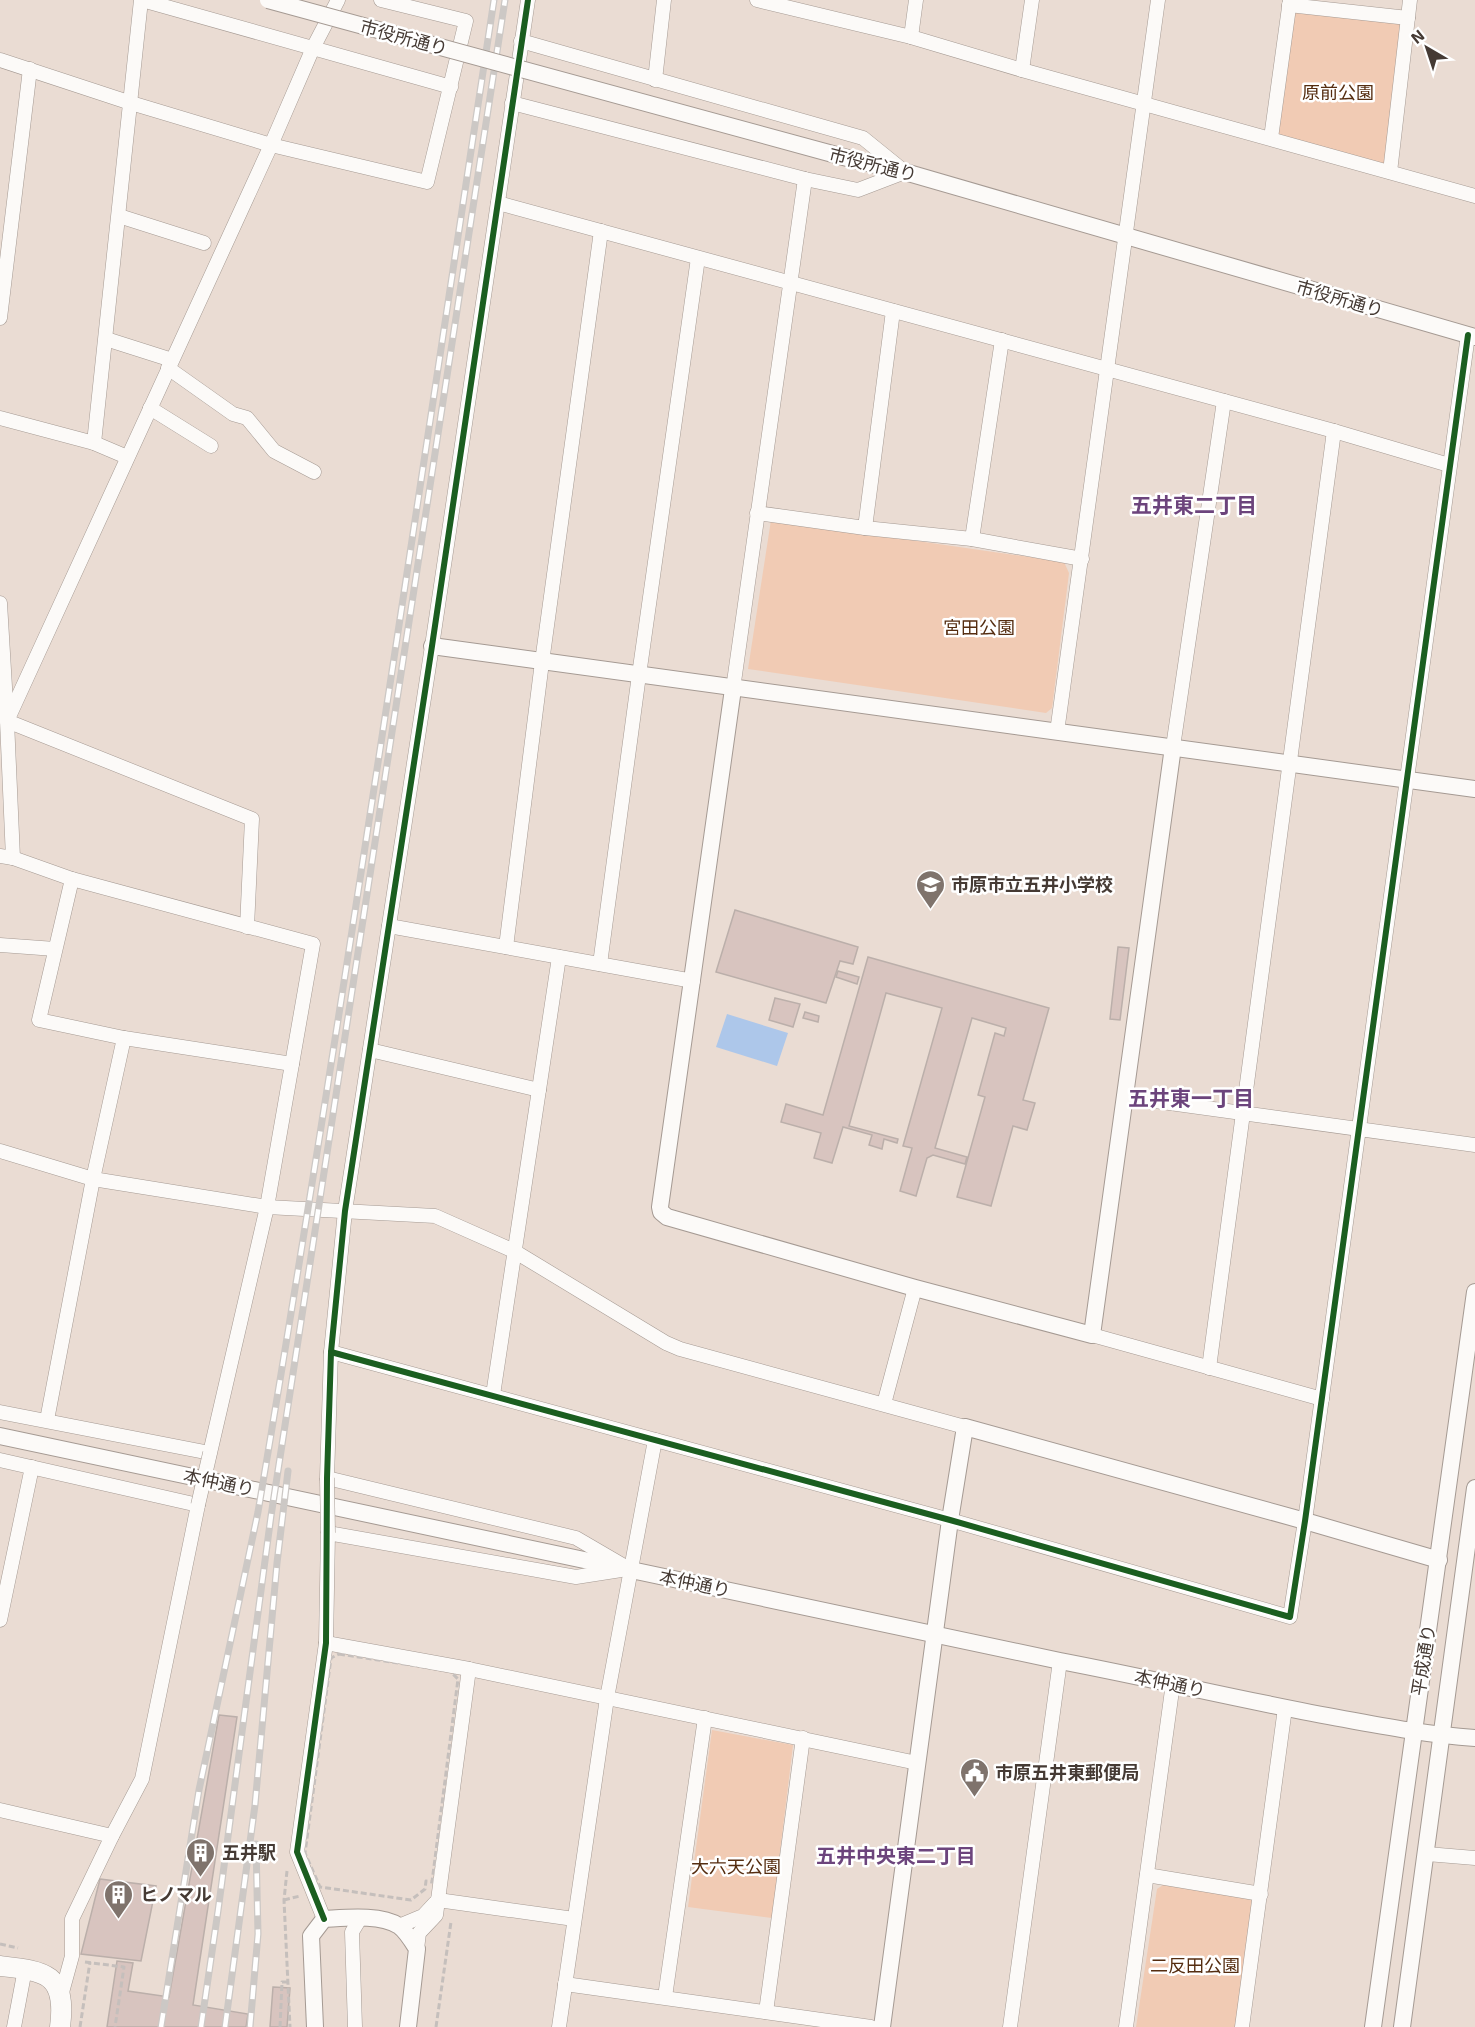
<svg xmlns="http://www.w3.org/2000/svg" width="1475" height="2027" font-family="'Exo 2','Noto Sans JP',sans-serif">
<style>
.green{fill:#f1cbb4}
.water{fill:#adc7ea}
.building{fill:#d8c4bf;stroke:#bbafaa;stroke-width:1.5}
.lines{fill:none;stroke-linecap:round;stroke-linejoin:round}
.minor-casing{stroke:#a59a93;stroke-width:15}
.tertiary-casing{stroke:#a59a93;stroke-width:18}
.secondary-casing{stroke:#a59a93;stroke-width:21}
.path{stroke:#c5bfbc;stroke-width:3;stroke-dasharray:6 3;stroke-linecap:butt}
.minor{stroke:#fcfaf8;stroke-width:14}
.tertiary{stroke:#fcfaf8;stroke-width:16}
.secondary{stroke:#fcfaf8;stroke-width:20}
.rail-casing{stroke:#ccc8c5;stroke-width:7}
.rail{stroke:#fff;stroke-width:4.5;stroke-dasharray:14;stroke-linecap:butt}
.minor-bridge-casing{stroke:#a59a93;stroke-width:15;stroke-linecap:butt}
.tertiary-bridge-casing{stroke:#a59a93;stroke-width:18;stroke-linecap:butt}
.minor-bridge{stroke:#fcfaf8;stroke-width:14}
.tertiary-bridge{stroke:#fcfaf8;stroke-width:16}
.cycleway-casing{stroke:#fff;stroke-width:10}
.cycleway{stroke:#1b5e20;stroke-width:6}
.labels{text-anchor:middle;dominant-baseline:central;stroke-width:5;stroke-linejoin:round;paint-order:stroke}
.street-label{font-size:18px;fill:#453a34;stroke:#fff}
.park-label{font-size:18px;fill:#552d10;stroke:#fff}
.poi-label{font-size:18px;font-weight:bold;fill:#453a34;stroke:#fff;text-anchor:start}
.neighbourhood-label{font-size:20px;font-weight:bold;fill:#6c447c;stroke:#fff}
.quarter-label{font-size:21px;font-weight:bold;fill:#6c447c;stroke:#fff}
</style>
<rect width="100%" height="100%" fill="#eadcd3"/>
<g class="green">
<polygon points="1289,5 1408,18 1390,172 1271,138"/>
<polygon points="771,520 1064,562 1069,573 1052,708 1046,713 748,669"/>
<polygon points="712,1730 793,1745 772,1918 688,1907"/>
<polygon points="1166,1883 1249,1897 1253,1903 1237,2027 1136,2027 1157,1889"/>
</g>
<polygon class="water" points="727,1014 788,1033 777,1066 716,1047"/>
<g class="building">
<polygon points="735,910 858,947 853,964 840,961 826,1003 716,972"/>
<polygon points="1118,947 1129,948 1120,1020 1110,1019"/>
<polygon points="868,957 1049,1008 1023,1100 1035,1103 1027,1130 1013,1126 991,1206 957,1197 985,1097 978,1095 995,1033 1004,1036 1006,1028 972,1018 935,1148 967,1157 965,1164 933,1155 927,1158 916,1196 900,1191 912,1148 903,1146 942,1008 886,993 849,1126 898,1139 897,1143 884,1139 882,1149 869,1145 872,1135 843,1127 832,1163 814,1158 821,1133 781,1122 786,1104 823,1115"/>
<polygon points="838,971 859,977 857,984 836,977"/>
<polygon points="775,998 800,1004 793,1027 769,1020"/>
<polygon points="805,1012 819,1016 818,1022 803,1018"/>
<polygon points="219,1715 237,1717 193,2005 248,2014 246,2027 107,2027 117,1961 133,1963 128,1991 169,1997"/>
<polygon points="100,1879 156,1886 141,1961 81,1954"/>
<polygon points="273,1987 290,1988 287,2027 270,2027"/>
</g>
<g class="lines">
<defs>
<g id="minor">
<polyline points="142,0 451,87"/>
<polyline points="528,0 432,646 345,1211 331,1352 327,1478 576,1538 624,1566"/>
<polyline points="757,0 911,37 1022,70 1475,196"/>
<polyline points="1289,5 1408,18"/>
<polyline points="911,37 916,0"/>
<polyline points="0,60 131,103 271,145 427,182 466,21 381,0"/>
<polyline points="1022,70 1032,0"/>
<polyline points="655,80 664,0"/>
<polyline points="512,103 805,179 858,190 905,172 863,138 521,41"/>
<polyline points="1271,138 1290,0"/>
<polyline points="1390,172 1410,0"/>
<polyline points="498,203 1334,431 1449,465"/>
<polyline points="119,216 204,243"/>
<polyline points="0,318 30,69"/>
<polyline points="106,339 172,360"/>
<polyline points="168,368 233,414 247,418 274,451 314,472"/>
<polyline points="150,408 211,446"/>
<polyline points="0,418 94,443 127,457"/>
<polyline points="94,443 141,0"/>
<polyline points="757,513 865,528 972,539 1082,559"/>
<polyline points="865,528 893,311"/>
<polyline points="972,539 1002,340"/>
<polyline points="0,603 7,721 13,858"/>
<polyline points="733,689 805,179"/>
<polyline points="1057,732 1158,0"/>
<polyline points="1173,747 1224,401"/>
<polyline points="0,856 13,858 72,879 313,944 267,1207 210,1453 0,1412"/>
<polyline points="72,879 39,1020 124,1038 292,1064"/>
<polyline points="389,926 693,981"/>
<polyline points="247,927 252,819 7,721 271,145 313,48 338,0"/>
<polyline points="0,945 55,949"/>
<polyline points="506,947 542,662 601,231"/>
<polyline points="600,964 639,675 698,258"/>
<polyline points="370,1050 539,1090"/>
<polyline points="1126,1097 1475,1145"/>
<polyline points="0,1151 93,1179 267,1207 435,1216 514,1251 666,1343 680,1349 965,1427"/>
<polyline points="1092,1335 1322,1399"/>
<polyline points="331,1352 950,1520 1290,1617 1305,1521 1468,335"/>
<polyline points="1209,1368 1334,431"/>
<polyline points="493,1395 559,957"/>
<polyline points="884,1404 915,1288"/>
<polyline points="47,1420 93,1179 124,1038"/>
<polyline points="0,1460 198,1505 142,1779 112,1836 72,1919 72,1956 61,1996"/>
<polyline points="0,1620 32,1467"/>
<polyline points="326,1643 469,1669 917,1763"/>
<polyline points="0,1810 112,1836"/>
<polyline points="1427,1854 1475,1858"/>
<polyline points="1147,1875 1261,1894"/>
<polyline points="438,1900 574,1919"/>
<polyline points="324,1919 297,1852 326,1643 328,1533 576,1577 621,1570"/>
<polyline points="399,1926 423,1916 435,1903"/>
<polyline points="417,1949 419,1933 436,1915 438,1900 469,1669"/>
<polyline points="565,1984 871,2027"/>
<polyline points="665,1997 705,1718"/>
<polyline points="766,2012 803,1738"/>
<polyline points="14,2027 25,1969"/>
<polyline points="355,2027 352,1932 361,1917"/>
<polyline points="559,2027 607,1698 655,1440"/>
<polyline points="1010,2027 1060,1661"/>
<polyline points="1126,2027 1173,1683"/>
<polyline points="1242,2027 1285,1708"/>
</g>
<g id="tertiary">
<polyline points="851,159 905,172 1475,337"/>
<polyline points="432,646 1475,789"/>
<polyline points="733,689 660,1207 661,1212 667,1217 915,1288 1092,1335 1173,747"/>
<path d="M0,1436l1060,225c95,18 189,41 284,58 43,8 87,16 131,19"/>
<path d="M315,2027l-4,-91 13,-17c21,-1 56,-5 75,7 7,5 13,15 18,23l-9,78"/>
<polyline points="882,2027 950,1520 965,1427 1305,1521 1439,1560"/>
<path d="M1373,2027c33,-245 69,-490 102,-735"/>
<polyline points="1402,2027 1475,1488"/>
</g>
<path id="secondary" d="M0,1966c45,5 67,7 60,61"/>
</defs>
<use href="#minor" class="minor-casing"/>
<use href="#tertiary" class="tertiary-casing"/>
<use href="#secondary" class="secondary-casing"/>
<g class="path">
<polygon points="339,1654 450,1671 458,1679 432,1882 426,1881 425,1889 411,1900 320,1887 305,1853 331,1658"/>
<polyline points="287,1871 284,1900 290,2027"/>
<polyline points="284,1900 300,1896"/>
<polyline points="0,1944 18,1948"/>
<polyline points="85,1962 124,1967 115,2027"/>
<polyline points="80,2027 90,1962"/>
<polyline points="280,2027 282,1982 288,1982"/>
<polyline points="436,2027 451,1922"/>
</g>
<use href="#minor" class="minor"/>
<use href="#tertiary" class="tertiary"/>
<use href="#secondary" class="secondary"/>
<defs>
<g id="rail">
<path d="M161,2027l38,-237 59,-278c85,-503 159,-1008 236,-1512"/>
<polyline points="201,2027 218,1911 271,1516 505,0"/>
<polyline points="225,2027 255,1805 277,1563 288,1471"/>
<polyline points="250,2027 258,1934 256,1844"/>
</g>
</defs>
<use href="#rail" class="rail-casing"/>
<use href="#rail" class="rail"/>
<defs>
<g id="minor-bridge">
<polyline points="327,1478 328,1533"/>
<polyline points="198,1505 210,1453"/>
</g>
<polyline id="tertiary-bridge" points="268,0 851,159"/>
</defs>
<use href="#minor-bridge" class="minor-bridge-casing"/>
<use href="#tertiary-bridge" class="tertiary-bridge-casing"/>
<use href="#minor-bridge" class="minor-bridge"/>
<use href="#tertiary-bridge" class="tertiary-bridge"/>
<defs>
<g id="cycleway">
<polyline points="331,1352 950,1520 1290,1617 1305,1521 1468,335"/>
<polyline points="324,1919 297,1852 326,1643 327,1478 331,1352 345,1211 432,646 528,0"/>
</g>
</defs>
<use href="#cycleway" class="cycleway-casing"/>
<use href="#cycleway" class="cycleway"/>
</g>
<defs>
<symbol id="school-pin" viewBox="-11 -11 22 30"><path d="M0 17L-7.5 6A9.5 9.5 0 1 1 7.5 6Z" fill="#7f736c" stroke="#fff"/><path d="M0-5L7-2L0 1L-7-2ZM-4 1L0 2.5L4 1V4Q0 6-4 4Z" fill="#fff"/></symbol>
<symbol id="civic-pin" viewBox="-11 -11 22 30"><path d="M0 17L-7.5 6A9.5 9.5 0 1 1 7.5 6Z" fill="#7f736c" stroke="#fff"/><path d="M-.6-6.5H3V-4.5H.6V-3L4-1V1h2V6H-6V1h2V-1L-.6-3ZM-1.2 2.5V6h2.4V2.5Z" fill="#fff"/></symbol>
<symbol id="building-pin" viewBox="-11 -11 22 30"><path d="M0 17L-7.5 6A9.5 9.5 0 1 1 7.5 6Z" fill="#7f736c" stroke="#fff"/><path d="M-4-6H4V6H1V3H-1V6H-4ZM-2.5-4.3h1.7v1.8h-1.7ZM.8-4.3h1.7v1.8H.8ZM-2.5-1h1.7V.8h-1.7ZM.8-1h1.7V.8H.8Z" fill="#fff"/></symbol>
</defs>
<g fill-rule="evenodd">
<use href="#school-pin" x="914" y="868" width="33" height="45"/>
<use href="#civic-pin" x="958" y="1756" width="33" height="45"/>
<use href="#building-pin" x="184" y="1836" width="33" height="45"/>
<use href="#building-pin" x="102" y="1878" width="33" height="45"/>
</g>
<g class="labels">
<g class="street-label">
<text transform="translate(404 37) rotate(15)">市役所通り</text>
<text transform="translate(873 164) rotate(14)">市役所通り</text>
<text transform="translate(1340 298) rotate(16)">市役所通り</text>
<text transform="translate(219 1482) rotate(12)">本仲通り</text>
<text transform="translate(695 1583) rotate(12)">本仲通り</text>
<text transform="translate(1423 1660) rotate(-81)">平成通り</text>
<text transform="translate(1170 1683) rotate(12)">本仲通り</text>
</g>
<g class="park-label">
<text x="1338" y="92">原前公園</text>
<text x="979" y="627">宮田公園</text>
<text x="736" y="1866">大六天公園</text>
<text x="1195" y="1965">二反田公園</text>
</g>
<g class="poi-label">
<text x="951" y="884">市原市立五井小学校</text>
<text x="995" y="1772">市原五井東郵便局</text>
<text x="222" y="1852">五井駅</text>
<text x="140" y="1894">ヒノマル</text>
</g>
<g class="neighbourhood-label">
<text x="896" y="1855">五井中央東二丁目</text>
</g>
<g class="quarter-label">
<text x="1194" y="504">五井東二丁目</text>
<text x="1191" y="1097">五井東一丁目</text>
</g>
</g>
<g transform="translate(1427 48) rotate(321)" stroke="#ffffff" stroke-width="4.5" paint-order="stroke">
<path d="M0-4.5L10 22L0 15L-10 22Z" fill="#453a34"/>
<text y="-9" font-size="16" font-weight="bold" text-anchor="middle" fill="#453a34">N</text>
</g>
</svg>
